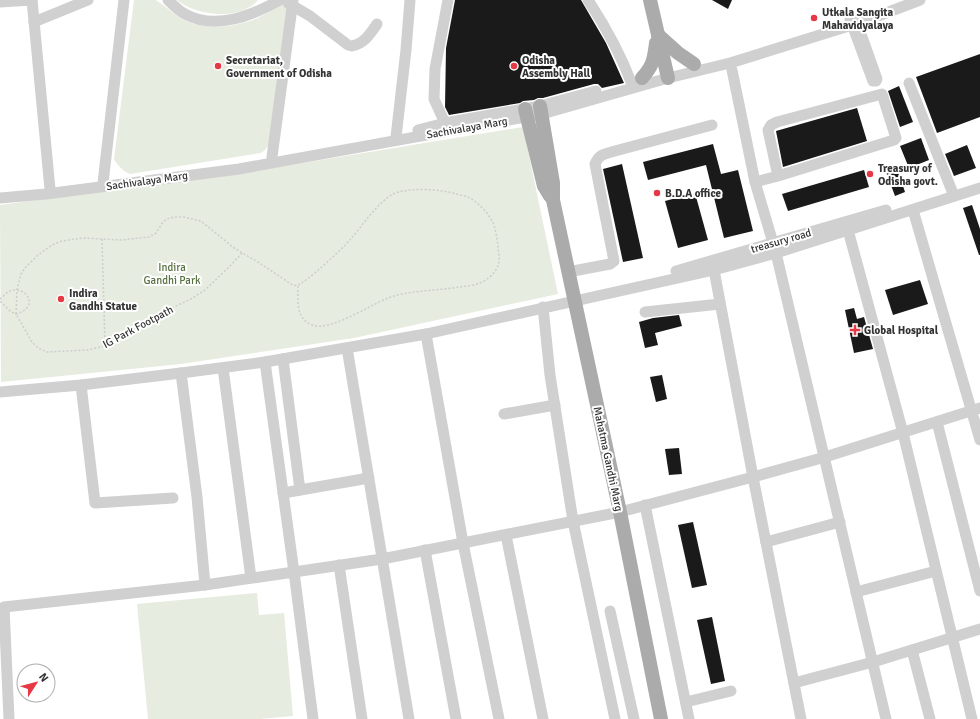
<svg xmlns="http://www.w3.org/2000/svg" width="980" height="719" font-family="Signika,sans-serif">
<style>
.green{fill:#e6ecdf}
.building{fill:#1a1a1a}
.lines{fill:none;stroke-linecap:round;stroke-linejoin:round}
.path{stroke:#cdcdcd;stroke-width:1.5;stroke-dasharray:2 2;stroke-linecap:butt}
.minor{stroke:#d0d0d0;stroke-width:11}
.major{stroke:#ababab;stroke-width:14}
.poi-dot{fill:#e63946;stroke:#fff;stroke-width:1.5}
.labels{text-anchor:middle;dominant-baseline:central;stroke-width:4;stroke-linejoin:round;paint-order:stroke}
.poi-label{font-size:11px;font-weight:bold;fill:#333;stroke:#fff;text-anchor:start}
.street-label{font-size:11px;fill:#333;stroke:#fff}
.park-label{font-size:11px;fill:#56703f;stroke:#fff}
</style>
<rect width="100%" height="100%" fill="#fff"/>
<g class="green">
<path d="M134,0c6,0 15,0 21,0 4,1 20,15 25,18 23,13 54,10 78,0 8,-4 16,-9 24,-13l5,1 -18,138 -4,6 -4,3 -131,21c-7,-3 -12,-8 -16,-15z"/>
<path d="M177,0h81c-18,21 -62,16 -81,0z"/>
<polygon points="523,127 558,294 354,338 181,364 1,382 0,205 266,169"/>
<polygon points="257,593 259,615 284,613 293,716 260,719 148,719 137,604"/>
</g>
<g class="building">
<polygon points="455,0 581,0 606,43 624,83 602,88 598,84 594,84 543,98 538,98 534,100 523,101 520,103 449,115 445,107 446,48"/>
<polygon points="712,0 732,0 728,9"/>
<polygon points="980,54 980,117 937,133 916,77"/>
<polygon points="899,86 913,122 900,127 888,91"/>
<polygon points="857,108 867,141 783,167 776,131"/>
<polygon points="921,138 929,160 909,168 900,146"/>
<polygon points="713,144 721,174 738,170 753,231 724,238 706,165 648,180 643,162"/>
<polygon points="967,145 976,168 954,176 945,154"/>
<polygon points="622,164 643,258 623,262 603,169"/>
<polygon points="897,168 905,192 895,196 886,172"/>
<polygon points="864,170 869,187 788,211 782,194"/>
<polygon points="695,193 708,240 678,248 665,201"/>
<polygon points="972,205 980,229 980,255 979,255 963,208"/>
<polygon points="920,280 928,304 893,315 885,290"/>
<polygon points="854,308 857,319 864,317 873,349 854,353 845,310"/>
<polygon points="679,315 682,326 655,333 658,345 645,348 639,322 653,318"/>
<polygon points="662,375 667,399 656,402 650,377"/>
<polygon points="679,448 682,474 669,475 665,449"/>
<polygon points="693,522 707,585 692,588 678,525"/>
<polygon points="712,617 725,681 711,684 697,620"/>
</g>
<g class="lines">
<g class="path">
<polyline points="102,239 105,345"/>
<path d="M242,253l-12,13 -25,24 -14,9 -30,14 -60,34 -14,3 -40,2 -9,-4 -6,-6 -16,-28 1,-24 4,-16 4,-6 13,-13 14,-10 10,-4 21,-3 38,2 28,-3 7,-4 7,-11 4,-3 7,-2h10l17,4 33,27 24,14 33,22c2,1 4,2 6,1 8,-1 46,-37 53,-45 12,-14 27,-37 43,-46 15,-7 47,-5 63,0 4,1 10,2 14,4 9,5 20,17 24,27 2,7 3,14 4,21 0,5 2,11 1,15 -1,11 -12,20 -22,23 -5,2 -12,2 -18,3 -23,4 -49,3 -71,11 -18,7 -58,34 -76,27 -17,-7 -14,-25 -14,-40"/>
<path d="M0,299c3,-2 7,-7 10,-8 16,-6 31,16 6,23l-6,-3 -10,-10"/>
</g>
<g class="minor">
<polyline points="32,0 50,189"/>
<path d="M168,0c5,5 11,11 17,14 31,17 68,1 95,-14"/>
<path d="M588,0c17,26 32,53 43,82"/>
<polyline points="0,2 32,0"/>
<path d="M288,3l22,13 38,29 4,1c13,-3 18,-12 25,-22"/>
<polyline points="850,19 873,81 876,81 877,79 855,17"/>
<polyline points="34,22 88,0"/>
<polyline points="732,70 755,182 776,253 886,719"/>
<polyline points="909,83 954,196"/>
<polyline points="445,123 434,99 435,69 448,0"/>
<polyline points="418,130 445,123 540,106 596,91"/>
<polyline points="396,137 406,50 410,0"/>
<polyline points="272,157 293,0"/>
<polyline points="755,182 778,176 894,140 896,138 895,135 882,94 777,122 771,125 768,130 778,176"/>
<polyline points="103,183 124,0"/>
<polyline points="0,198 46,194 239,169 542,114 668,78 730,63 865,21 920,0"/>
<polyline points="913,210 980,440"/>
<polyline points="848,230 903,433 972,719"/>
<polyline points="714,270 753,477 801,719"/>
<polyline points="676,271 886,210"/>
<path d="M568,272l42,-8 4,-3 -19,-97c4,-10 10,-10 20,-13l97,-26"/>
<polyline points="543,307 550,375 573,521 615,719"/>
<polyline points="645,312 720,304"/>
<polyline points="426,334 463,543 499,719"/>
<polyline points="347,348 409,719"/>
<polyline points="283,359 300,490"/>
<polyline points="265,362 294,572 382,559 620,512 753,477 825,457 980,408"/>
<polyline points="223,368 251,578"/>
<polyline points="181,373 197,497 205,585"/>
<polyline points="81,385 95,503 173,498"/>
<polyline points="0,392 81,385 181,373 265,362 426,334 714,270 776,253 980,188"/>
<polyline points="504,414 555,405"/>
<polyline points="937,422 980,591"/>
<polyline points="283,493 369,478"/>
<polyline points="645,505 689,719"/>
<polyline points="506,535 543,719"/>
<polyline points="766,542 840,522"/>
<polyline points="425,550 456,719"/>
<polyline points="339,565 362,719"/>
<polyline points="856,592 936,571"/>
<polyline points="610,611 634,719"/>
<polyline points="912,650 930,719"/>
<polyline points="794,683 873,662 980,629"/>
<polyline points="686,702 731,691"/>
<polyline points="9,719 4,607 205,585 294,572 313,719"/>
</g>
<g class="major">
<polyline points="650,0 668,78"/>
<polyline points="658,35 678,53 694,64"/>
<path d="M642,78c11,-12 12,-19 14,-35"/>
<polyline points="540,106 553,183 553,200 620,512 661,719"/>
<polyline points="525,109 544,186 550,196"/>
</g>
</g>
<g class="poi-dot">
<circle cx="814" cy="18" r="4"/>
<circle cx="218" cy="66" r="4"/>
<circle cx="514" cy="66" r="4"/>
<circle cx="870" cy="174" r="4"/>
<circle cx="657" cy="193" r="4"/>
<circle cx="61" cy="299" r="4"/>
<path d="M853 324h4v4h4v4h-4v4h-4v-4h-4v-4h4z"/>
</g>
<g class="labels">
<g class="poi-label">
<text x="822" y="12">Utkala Sangita<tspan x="822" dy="13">Mahavidyalaya</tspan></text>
<text x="226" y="60">Secretariat,<tspan x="226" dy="13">Government of Odisha</tspan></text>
<text x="522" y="60">Odisha<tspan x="522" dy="13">Assembly Hall</tspan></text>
<text x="878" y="168">Treasury of<tspan x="878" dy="13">Odisha govt.</tspan></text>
<text x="665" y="193">B.D.A office</text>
<text x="69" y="293">Indira<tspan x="69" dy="13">Gandhi Statue</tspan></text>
<text x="864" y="330">Global Hospital</text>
</g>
<g class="street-label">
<text transform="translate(467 128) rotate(-10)">Sachivalaya Marg</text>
<text transform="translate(147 181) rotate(-8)">Sachivalaya Marg</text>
<text transform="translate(781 241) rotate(-16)">treasury road</text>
<text transform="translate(138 327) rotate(-28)">IG Park Footpath</text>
<text transform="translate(608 459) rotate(78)">Mahatma Gandhi Marg</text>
</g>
<g class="park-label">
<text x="172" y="267">Indira<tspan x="172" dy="13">Gandhi Park</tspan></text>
</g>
</g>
<g transform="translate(36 683) rotate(54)"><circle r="19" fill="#ffffff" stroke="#adadad"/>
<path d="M0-3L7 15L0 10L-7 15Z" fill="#e63946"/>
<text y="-6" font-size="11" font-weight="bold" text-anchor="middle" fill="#333333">N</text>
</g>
</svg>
